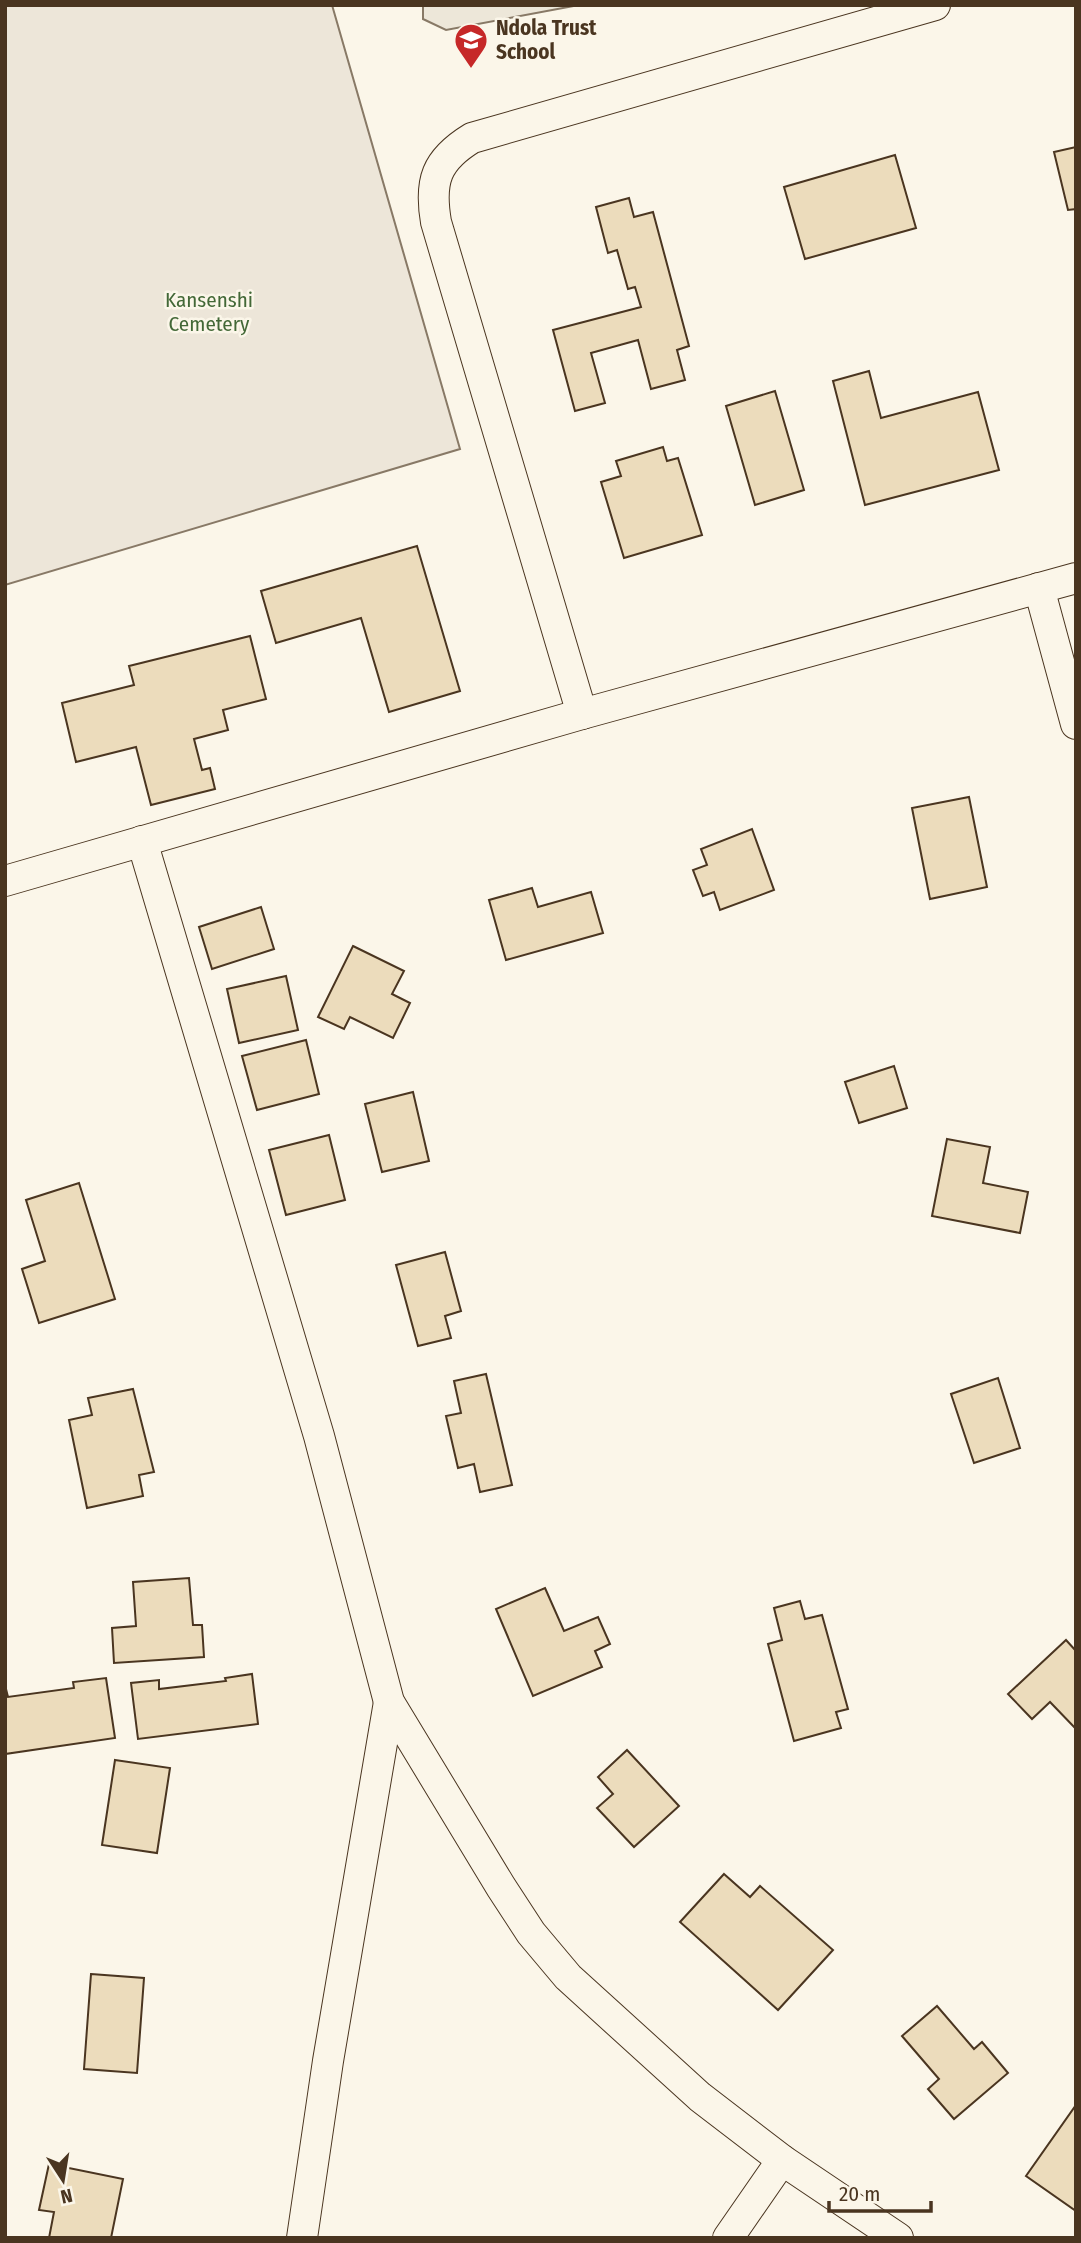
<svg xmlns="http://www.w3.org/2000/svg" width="1081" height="2243" font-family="'Fira Sans Condensed',sans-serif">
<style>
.green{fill:#ede6d9;stroke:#887966;stroke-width:2}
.parking{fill:#ede7d9;stroke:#887966;stroke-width:2}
.building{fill:#ecdcbc;stroke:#4a3520;stroke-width:2}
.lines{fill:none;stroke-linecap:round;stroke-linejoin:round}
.street-casing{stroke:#4a3520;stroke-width:32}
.street{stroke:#fbf6e9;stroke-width:30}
.labels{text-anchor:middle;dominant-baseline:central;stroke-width:5;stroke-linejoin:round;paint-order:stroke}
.poi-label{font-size:21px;font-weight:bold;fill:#4a3520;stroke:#fbf6e9;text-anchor:start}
.park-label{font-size:21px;fill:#436837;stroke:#fbf6e9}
</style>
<rect width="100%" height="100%" fill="#fbf6e9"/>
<polygon class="green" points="5,5 332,5 460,449 5,585"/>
<polygon class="parking" points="423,5 579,5 446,30 423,19"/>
<g class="building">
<polygon points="1076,147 1076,209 1068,210 1054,152"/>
<polygon points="895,155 916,228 805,259 784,187"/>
<polygon points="629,198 634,217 653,212 689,346 677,350 685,380 651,389 638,340 591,353 605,403 575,411 553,330 641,307 635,287 628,289 617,250 608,253 596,207"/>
<polygon points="869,371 881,418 978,392 999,470 865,505 833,381"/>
<polygon points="775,391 804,490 755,505 726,406"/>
<polygon points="663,447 667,461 678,458 702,535 624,558 601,482 621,476 616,461"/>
<polygon points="417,546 460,691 389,712 361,618 276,643 261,591"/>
<polygon points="250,636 266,699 223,710 228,730 194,739 202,770 210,768 215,789 151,805 136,747 76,762 62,703 134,685 129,666"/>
<polygon points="969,797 987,887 930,899 912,808"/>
<polygon points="752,829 774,890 720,910 714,892 703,896 693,870 707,865 701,849"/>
<polygon points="532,888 538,907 591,892 603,933 506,960 489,900"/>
<polygon points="261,907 274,949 212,969 199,927"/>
<polygon points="353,946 404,971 392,994 410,1003 393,1038 350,1017 344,1029 318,1017"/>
<polygon points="286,976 298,1030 239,1043 227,989"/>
<polygon points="306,1040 319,1094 257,1110 242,1056"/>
<polygon points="894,1066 907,1108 859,1123 845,1082"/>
<polygon points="413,1092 429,1161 382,1172 365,1104"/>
<polygon points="329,1135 345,1200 286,1215 269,1150"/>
<polygon points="947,1139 990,1147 983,1183 1028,1192 1020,1233 932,1216"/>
<polygon points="79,1183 115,1299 39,1323 22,1269 45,1261 26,1200"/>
<polygon points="445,1252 461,1311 445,1316 451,1338 418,1346 396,1265"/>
<polygon points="486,1374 512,1485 480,1492 474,1464 458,1468 446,1416 461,1413 454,1381"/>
<polygon points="998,1378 1020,1448 974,1463 951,1394"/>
<polygon points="133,1389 154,1472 139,1475 143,1496 87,1508 69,1420 92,1415 88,1398"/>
<polygon points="189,1578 193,1625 202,1625 204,1657 114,1663 112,1628 136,1626 133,1582"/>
<polygon points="545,1588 564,1631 598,1617 610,1644 595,1651 602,1667 533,1696 496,1609"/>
<polygon points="800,1601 805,1619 822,1615 848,1709 836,1712 841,1728 794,1741 768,1644 782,1640 774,1608"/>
<polygon points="1066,1640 1076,1651 1076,1729 1050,1702 1032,1719 1008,1694"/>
<polygon points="252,1674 258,1724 138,1739 131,1683 159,1680 159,1689 226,1681 225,1678"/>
<polygon points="106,1678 115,1738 5,1754 5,1685 8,1697 74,1688 73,1682"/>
<polygon points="627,1750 679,1806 634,1847 597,1808 613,1794 598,1777"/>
<polygon points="115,1760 170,1768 157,1853 102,1845"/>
<polygon points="724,1874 750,1897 760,1886 833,1950 778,2010 680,1922"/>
<polygon points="91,1974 144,1978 137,2073 84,2069"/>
<polygon points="937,2006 974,2049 982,2042 1008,2073 954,2119 928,2089 939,2079 902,2036"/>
<polygon points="1076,2105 1076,2211 1026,2176"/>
<polygon points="49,2164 123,2179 111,2238 49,2238 54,2212 39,2210"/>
</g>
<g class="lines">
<defs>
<g id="street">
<polyline points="1039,588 1076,724"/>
<path d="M582,714l-146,-492c-7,-41 0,-62 36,-84l463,-133"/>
<polyline points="142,841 319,1436 389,1702 501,1887 531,1933 568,1977 700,2097 782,2160 898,2238"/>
<polyline points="5,881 582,714 1076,578"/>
<polyline points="302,2238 328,2061 389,1702"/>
<polyline points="728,2238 782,2160"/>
</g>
</defs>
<use href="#street" class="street-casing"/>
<use href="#street" class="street"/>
</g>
<defs>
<symbol id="school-pin" viewBox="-11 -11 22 30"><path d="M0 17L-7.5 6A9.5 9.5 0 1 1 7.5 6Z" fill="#c62828" stroke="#fbf6e9"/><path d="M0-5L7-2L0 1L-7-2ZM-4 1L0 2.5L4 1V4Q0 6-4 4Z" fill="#fff"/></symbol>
</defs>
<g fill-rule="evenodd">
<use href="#school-pin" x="452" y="21" width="38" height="52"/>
</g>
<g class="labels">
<g class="poi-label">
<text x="496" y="28">Ndola Trust<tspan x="496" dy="24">School</tspan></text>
</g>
<g class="park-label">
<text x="209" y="300">Kansenshi<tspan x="209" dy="24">Cemetery</tspan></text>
</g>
</g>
<rect width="1081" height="2243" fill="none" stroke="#4a3520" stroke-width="14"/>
<g transform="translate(63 2180) rotate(168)" stroke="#fbf6e9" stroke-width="5" paint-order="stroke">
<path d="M0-5L12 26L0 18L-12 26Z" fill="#4a3520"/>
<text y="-10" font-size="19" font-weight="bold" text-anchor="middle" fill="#4a3520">N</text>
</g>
<path d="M829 2201v10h102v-10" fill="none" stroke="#4a3520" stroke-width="3.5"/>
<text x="839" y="2201" font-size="21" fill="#4a3520" stroke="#fbf6e9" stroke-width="5" paint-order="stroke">20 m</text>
</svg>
